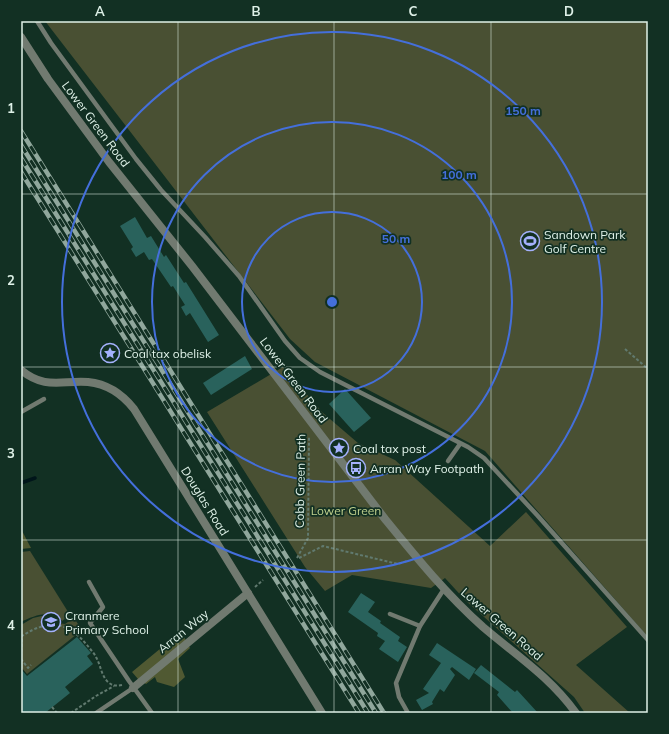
<svg xmlns="http://www.w3.org/2000/svg" width="669" height="734" font-family="Mulish,sans-serif">
<style>
.green{fill:#495033}
.forest{fill:#505932}
.lines{fill:none;stroke-linecap:round;stroke-linejoin:round}
.stream{stroke:#00151a;stroke-width:3.5}
.building{fill:#29625c}
.path{stroke:#617a6f;stroke-width:2;stroke-dasharray:3 2;stroke-linecap:butt}
.lane{stroke:#717a70;stroke-width:4.5}
.street{stroke:#717a70;stroke-width:8}
.rail-casing{stroke:#90a79c;stroke-width:4.5}
.rail{stroke:#123023;stroke-width:3;stroke-dasharray:9;stroke-linecap:butt}
.grid{fill:none;stroke:#dff1e8;stroke-width:1;stroke-opacity:0.55}
.ring{fill:none;stroke:#446fdb;stroke-width:2}
.labels{text-anchor:middle;dominant-baseline:central;stroke-width:3.5;stroke-linejoin:round;paint-order:stroke}
.street-label{font-size:12px;fill:#dff1e8;stroke:#123023}
.poi-label{font-size:12px;fill:#dff1e8;stroke:#123023;text-anchor:start}
.park-label{font-size:12px;fill:#c1d18e;stroke:#123023}
.centre{fill:#446fdb;stroke:#123023;stroke-width:2}
.ring-label{font-size:12px;text-anchor:middle;font-weight:bold;fill:#446fdb;stroke:#123023;stroke-width:3.5;stroke-linejoin:round;paint-order:stroke}
.neatline{fill:none;stroke:#dff1e8;stroke-width:1.5}
.grid-label{font-size:13px;text-anchor:middle;font-weight:bold;fill:#dff1e8}
</style>
<rect width="100%" height="100%" fill="#123023"/>
<g class="green">
<polygon points="45,21 648,21 648,637 485,451 315,362 290,339"/>
<polygon points="283,367 323,413 358,443 395,460 490,546 526,512 627,627 576,665 630,713 585,713 574,697 466,601 445,578 431,588 352,575 325,591 305,567 207,412"/>
<path d="M30,551l40,64 -8,6c-10,-13 -29,-5 -41,1v-70z"/>
<polygon points="46,615 58,617 58,623 65,624 74,618 82,630 27,674 21,667 21,625 33,618"/>
</g>
<g class="forest">
<polygon points="21,529 31,548 21,549"/>
<polygon points="178,634 184,637 190,648 178,659 185,677 174,687 157,682 155,677 146,684 138,679 132,672"/>
</g>
<g class="lines">
<polyline class="stream" points="21,483 35,478"/>
</g>
<g class="building">
<polygon points="135,217 147,238 151,236 164,257 166,255 184,283 186,282 219,335 208,342 190,313 186,316 181,307 185,305 173,286 171,287 152,259 149,260 144,252 136,257 131,249 133,247 120,226"/>
<polygon points="245,356 252,369 211,395 203,383"/>
<polygon points="345,389 371,418 354,432 329,404"/>
<polygon points="361,593 375,602 368,612 381,621 380,623 400,637 398,641 407,647 398,662 379,649 385,641 377,636 378,633 348,612"/>
<polygon points="77,637 91,653 87,656 93,664 65,687 70,693 45,713 21,713 21,669 27,676"/>
<polygon points="437,643 476,669 469,680 452,667 450,669 455,675 444,692 440,689 432,702 433,704 422,710 416,700 429,693 423,689 441,663 429,655"/>
<polygon points="481,665 515,692 517,690 538,713 513,713 497,695 499,692 474,673"/>
</g>
<g class="lines">
<g class="path">
<polyline points="625,349 648,369"/>
<polyline points="297,558 308,538 309,436"/>
<polyline points="299,558 323,546 398,564 407,561"/>
<polyline points="255,587 263,580"/>
<path d="M21,657l1,-21c26,-17 45,-15 65,9 3,4 7,8 9,12 5,9 5,18 12,25 4,4 9,4 14,3"/>
<polyline points="21,659 28,668 31,665"/>
<polyline points="52,707 57,713"/>
<polyline points="71,713 96,696 114,686"/>
</g>
<g class="lane">
<polyline points="37,21 51,43 136,159 161,190 205,237 239,276 285,341 300,358 320,372 468,447 484,458 537,515 648,640"/>
<polyline points="21,412 44,399"/>
<polyline points="448,461 460,444"/>
<polyline points="89,582 103,607 90,623 129,681 152,713"/>
<polyline points="390,614 420,626"/>
<polyline points="96,713 133,688"/>
<polyline points="408,713 399,697 396,683 420,626 444,589"/>
</g>
<g class="street">
<path d="M21,37l27,42 61,83 83,104 193,253c31,38 61,75 98,108 34,29 66,49 93,86"/>
<path d="M21,370c24,20 41,10 67,12 20,2 35,13 46,27l188,304"/>
<polyline points="133,688 248,593"/>
</g>
<defs>
<g id="rail">
<polyline points="21,131 384,713"/>
<polyline points="21,145 376,713"/>
<polyline points="21,158 368,713"/>
<polyline points="21,172 359,713"/>
</g>
</defs>
<use href="#rail" class="rail-casing"/>
<use href="#rail" class="rail"/>
</g>
<path class="grid" d="M178,21v692M334,21v692M491,21v692M21,194h627M21,367h627M21,540h627"/>
<g class="ring">
<circle cx="332" cy="302" r="90"/>
<circle cx="332" cy="302" r="180"/>
<circle cx="332" cy="302" r="270"/>
</g>
<defs>
<symbol id="stadium-ring" viewBox="-11 -11 22 22"><circle r="9.5" fill="#123023" stroke="#a4b1fc" stroke-width="1.5"/><path d="M0-5a6.5 5 0 1 0 0 10a6.5 5 0 1 0 0-10ZM-3.5-1.8h7v3.6h-7Z" fill="#a4b1fc"/></symbol>
<symbol id="sight-ring" viewBox="-11 -11 22 22"><circle r="9.5" fill="#123023" stroke="#a4b1fc" stroke-width="1.5"/><path d="M0-6L1.8-2.2L6-1.7L2.9 1.2L3.7 5.4L0 3.3L-3.7 5.4L-2.9 1.2L-6-1.7L-1.8-2.2Z" fill="#a4b1fc"/></symbol>
<symbol id="bus-ring" viewBox="-11 -11 22 22"><circle r="9.5" fill="#123023" stroke="#a4b1fc" stroke-width="1.5"/><path d="M-5-6H5V4H4V6H2V4H-2V6H-4V4H-5ZM-3.5-4V0h7V-4ZM-3.5 1.2v1.5H-2V1.2ZM2 1.2v1.5H3.5V1.2Z" fill="#a4b1fc"/></symbol>
<symbol id="school-ring" viewBox="-11 -11 22 22"><circle r="9.5" fill="#123023" stroke="#a4b1fc" stroke-width="1.5"/><path d="M0-5L7-2L0 1L-7-2ZM-4 1L0 2.5L4 1V4Q0 6-4 4Z" fill="#a4b1fc"/></symbol>
</defs>
<g fill-rule="evenodd">
<use href="#stadium-ring" x="519" y="230" width="22" height="22"/>
<use href="#sight-ring" x="99" y="342" width="22" height="22"/>
<use href="#sight-ring" x="328" y="437" width="22" height="22"/>
<use href="#bus-ring" x="345" y="457" width="22" height="22"/>
<use href="#school-ring" x="40" y="611" width="22" height="22"/>
</g>
<g class="labels">
<g class="street-label">
<text transform="translate(96 124) rotate(53)">Lower Green Road</text>
<text transform="translate(294 380) rotate(53)">Lower Green Road</text>
<text transform="translate(300 481) rotate(-89)">Cobb Green Path</text>
<text transform="translate(205 501) rotate(58)">Douglas Road</text>
<text transform="translate(502 624) rotate(41)">Lower Green Road</text>
<text transform="translate(183 631) rotate(-39)">Arran Way</text>
</g>
<g class="poi-label">
<text x="544" y="234">Sandown Park<tspan x="544" dy="14">Golf Centre</tspan></text>
<text x="124" y="353">Coal tax obelisk</text>
<text x="353" y="448">Coal tax post</text>
<text x="370" y="468">Arran Way Footpath</text>
<text x="65" y="615">Cranmere<tspan x="65" dy="14">Primary School</tspan></text>
</g>
<g class="park-label">
<text x="346" y="510">Lower Green</text>
</g>
</g>
<circle cx="332" cy="302" r="6" class="centre"/>
<g class="ring-label">
<text x="523" y="115">150 m</text>
<text x="459" y="179">100 m</text>
<text x="396" y="243">50 m</text>
</g>
<rect width="669" height="734" fill="none" stroke="#123023" stroke-width="44"/>
<rect x="22" y="22" width="625" height="690" class="neatline"/>
<g class="grid-label">
<text x="100" y="16">A</text>
<text x="256" y="16">B</text>
<text x="413" y="16">C</text>
<text x="569" y="16">D</text>
<text x="11" y="113">1</text>
<text x="11" y="285">2</text>
<text x="11" y="458">3</text>
<text x="11" y="630">4</text>
</g>
</svg>
